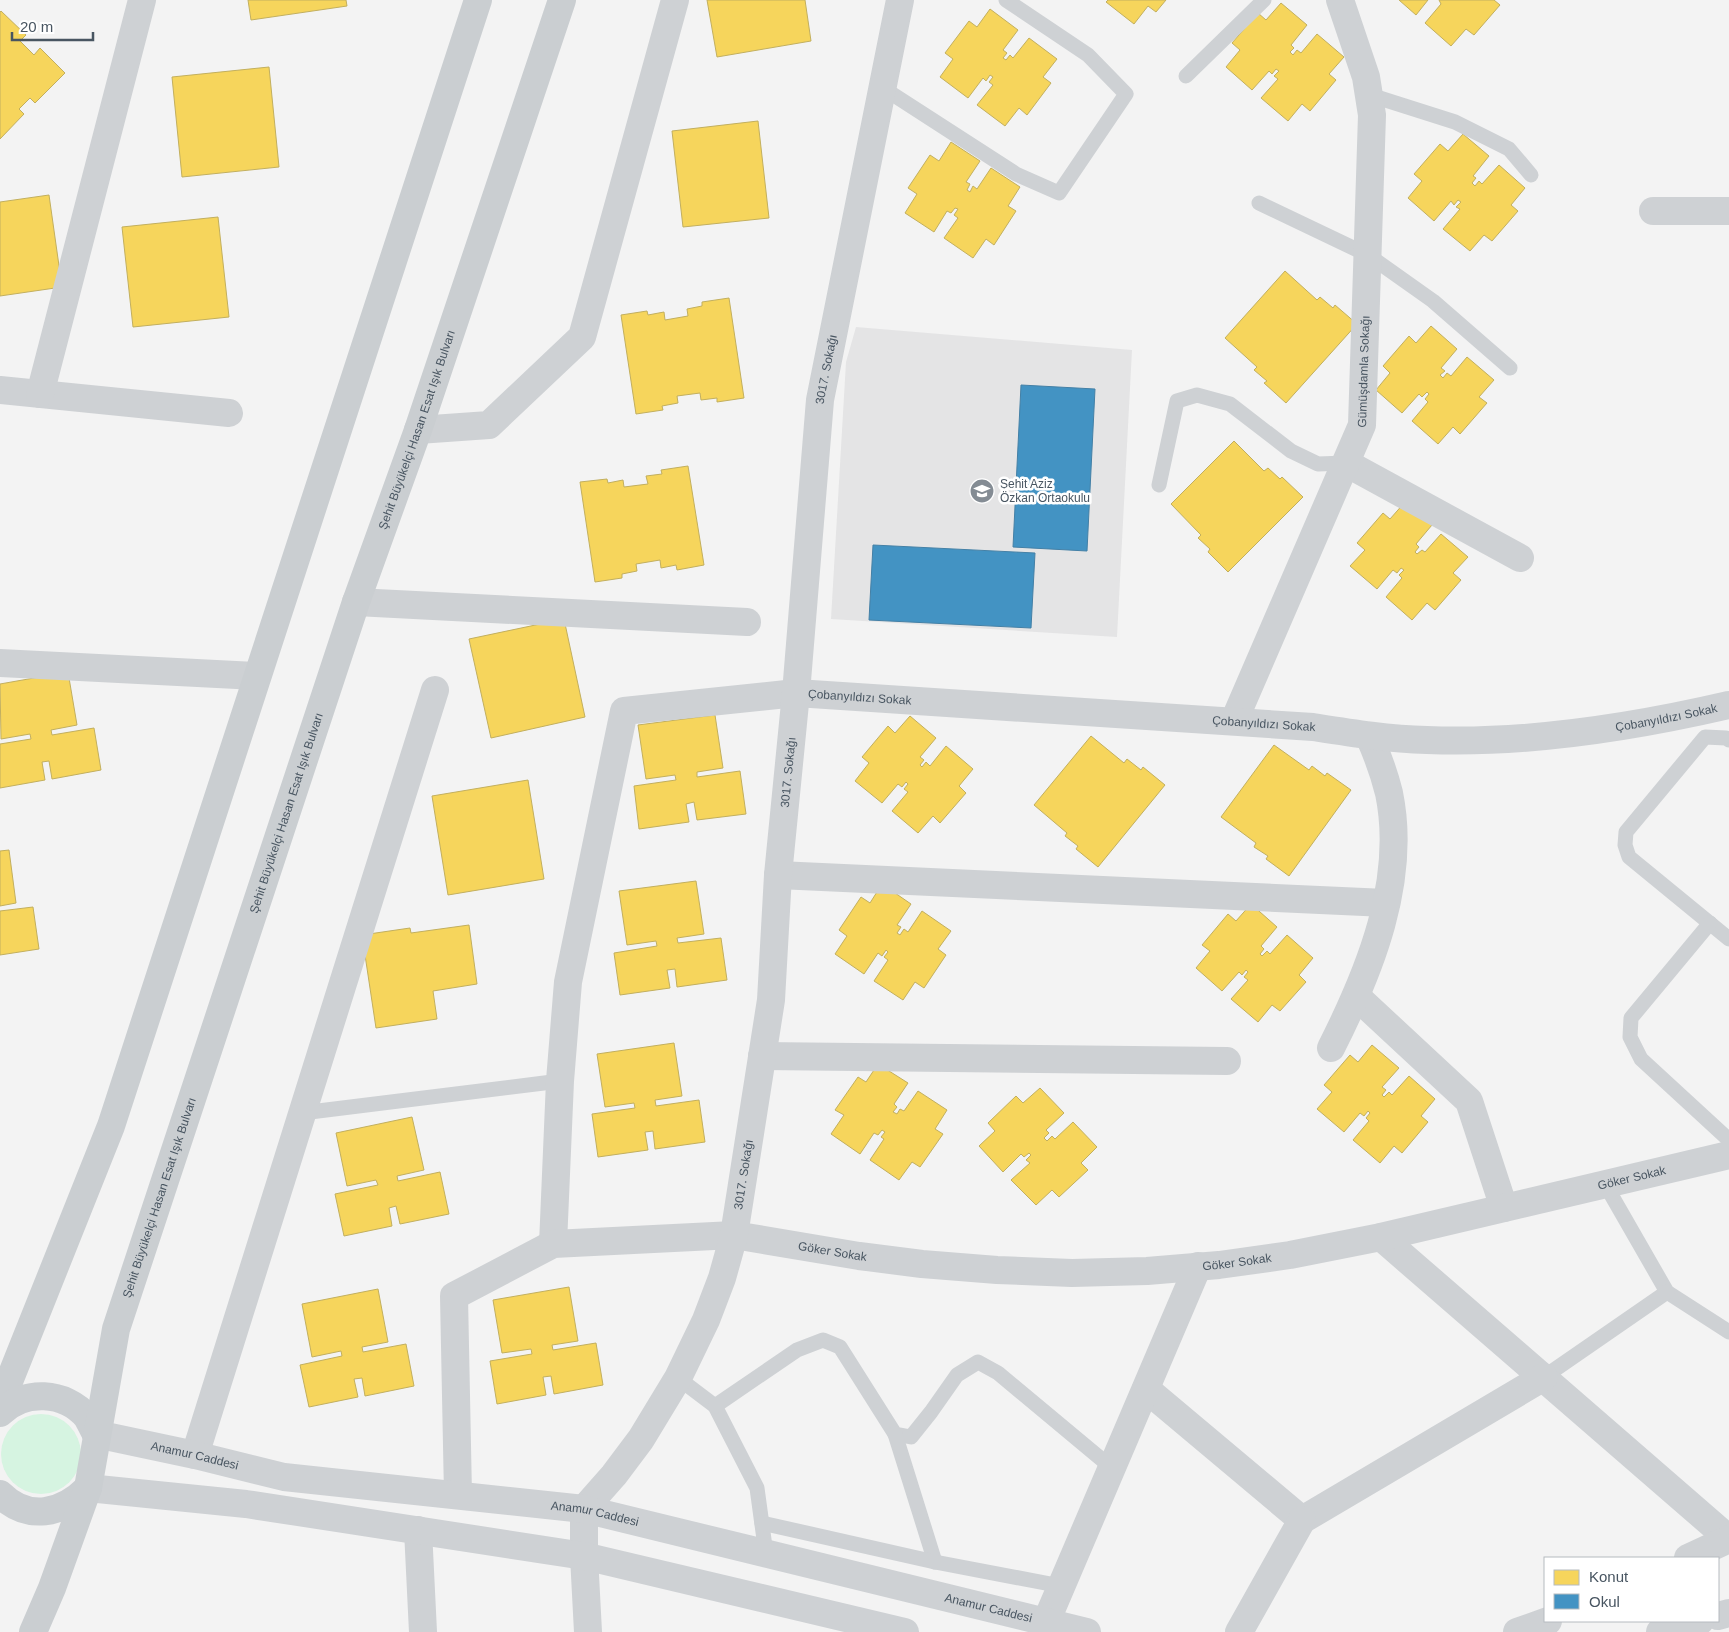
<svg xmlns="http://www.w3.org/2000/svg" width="1729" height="1632" font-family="Helvetica,sans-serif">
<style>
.education{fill:#e4e4e5}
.green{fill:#d6f4e1}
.homes{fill:#f6d55c;stroke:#c2af5e}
.schools{fill:#4393c3;stroke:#4480a6}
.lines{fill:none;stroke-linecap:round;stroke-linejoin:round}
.service{stroke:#ced1d4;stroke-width:15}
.minor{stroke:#ced1d4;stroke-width:28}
.tertiary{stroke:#ced1d4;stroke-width:28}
.primary{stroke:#caced1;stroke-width:28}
.labels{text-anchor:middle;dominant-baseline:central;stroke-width:5;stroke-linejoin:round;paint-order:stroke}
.street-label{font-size:12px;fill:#485561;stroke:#fff}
.poi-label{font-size:12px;fill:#485561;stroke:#fff;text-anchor:start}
</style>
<rect width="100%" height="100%" fill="#f3f3f3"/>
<polygon class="education" points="856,327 1132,350 1117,637 831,619 846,362"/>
<circle class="green" cx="41" cy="1454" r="40"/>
<g class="homes">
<polygon points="248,0 346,0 347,6 251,20"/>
<polygon points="707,0 805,0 811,41 717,57"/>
<polygon points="1108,0 1166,0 1156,12 1148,6 1134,24 1106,2"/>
<polygon points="1399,0 1428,0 1416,15"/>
<polygon points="1439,0 1494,0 1500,5 1474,35 1466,29 1451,46 1425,23 1441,4"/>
<polygon points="1281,3 1307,25 1291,45 1294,48 1290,52 1293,55 1297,50 1301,53 1317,34 1344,57 1329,74 1336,80 1310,111 1302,104 1288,121 1261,98 1278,79 1274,76 1279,71 1276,69 1272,74 1269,71 1252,90 1226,67 1240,50 1232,43 1258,13 1266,20"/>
<polygon points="990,9 1018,30 1003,50 1007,53 1003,58 1006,60 1010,55 1013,58 1029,38 1057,59 1043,77 1051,83 1027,115 1019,108 1005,126 977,105 993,85 989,82 993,77 990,75 986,81 983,78 968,98 940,77 953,59 945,53 969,21 977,27"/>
<polygon points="1,11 26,35 20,41 34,55 40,48 65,73 35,103 30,98 19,109 24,114 0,139 0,12"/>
<polygon points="269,67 279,167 182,177 172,77"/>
<polygon points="758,121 769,218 683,227 672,131"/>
<polygon points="1463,134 1489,156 1473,176 1476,178 1472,183 1475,186 1479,181 1482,184 1499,165 1525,188 1511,205 1518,211 1492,241 1484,235 1470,251 1443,229 1460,209 1456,207 1461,202 1458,200 1454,205 1451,201 1434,221 1408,198 1422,181 1414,174 1440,144 1448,151"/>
<polygon points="951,142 980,161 966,182 970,184 967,190 970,192 973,186 977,189 991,168 1020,187 1008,206 1016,211 994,245 986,239 973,258 944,238 958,218 954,215 958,209 955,208 951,213 947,211 934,232 905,213 917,194 908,188 930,155 939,161"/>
<polygon points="49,195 62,287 0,296 0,202"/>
<polygon points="218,217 229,317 133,327 122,227"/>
<polygon points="1285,271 1317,300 1320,297 1333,308 1335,305 1357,324 1286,403 1264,383 1267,381 1254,370 1257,367 1225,338"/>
<polygon points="729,298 744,398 717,402 717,398 701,400 700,393 677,396 678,403 662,406 663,410 636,414 621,315 647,311 648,315 664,312 665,320 688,316 687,309 702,306 702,302"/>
<polygon points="1431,326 1457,349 1441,368 1445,371 1440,375 1443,378 1447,373 1451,376 1467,357 1494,380 1479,397 1487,403 1460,434 1453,427 1438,444 1412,421 1428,402 1425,399 1429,394 1427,392 1422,397 1419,394 1402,413 1376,390 1390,373 1383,366 1409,336 1416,343"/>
<polygon points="1234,441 1264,471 1268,468 1280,479 1282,477 1303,497 1228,572 1208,552 1210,549 1198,538 1201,535 1171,504"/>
<polygon points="688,466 704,565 677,570 676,565 661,568 660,560 636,564 637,571 622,574 622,578 595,582 580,482 607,479 608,483 623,480 624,487 648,484 646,476 662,474 661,470"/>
<polygon points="1405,502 1432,525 1416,544 1419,547 1415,552 1417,554 1422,550 1425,552 1441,534 1468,557 1453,573 1461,580 1435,610 1427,603 1412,620 1386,597 1402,578 1399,575 1404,570 1401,568 1397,573 1393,570 1377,589 1350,566 1365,550 1357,543 1383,513 1390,519"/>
<polygon points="564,619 585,717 491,738 469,639"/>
<polygon points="68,672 77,725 51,730 52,735 94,728 101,770 52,779 49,761 42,762 45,780 0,788 0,744 31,739 30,734 1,739 0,684"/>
<polygon points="715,715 723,768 697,772 697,777 740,771 746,814 697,820 694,802 686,804 689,822 639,829 634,786 676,780 675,775 646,779 638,725"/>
<polygon points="910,716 936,738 920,757 924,760 920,765 922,767 926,762 930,766 946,746 973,769 959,786 966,793 940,823 933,816 918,833 892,811 908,792 904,789 908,784 906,782 902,787 898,784 882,803 855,781 869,763 862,757 888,726 895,733"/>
<polygon points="1091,736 1124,763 1127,759 1141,770 1143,767 1165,785 1098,867 1076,849 1078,846 1065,836 1067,833 1034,805"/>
<polygon points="1274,745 1309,770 1312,766 1325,776 1327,773 1351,790 1289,876 1266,859 1268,856 1254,847 1256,843 1221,817"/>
<polygon points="528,780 544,879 448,895 432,796"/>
<polygon points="9,850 16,903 0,906 0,851"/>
<polygon points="696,881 704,934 677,938 678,943 721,938 727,980 677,987 675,969 667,970 670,988 620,995 614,953 657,946 656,941 627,945 619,891"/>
<polygon points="882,884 911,904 897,925 901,927 897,933 900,935 904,929 908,932 922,911 951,931 938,949 946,955 924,988 915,982 903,1000 874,981 888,960 884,957 888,952 886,950 882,956 878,953 864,974 835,954 847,936 839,930 861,897 870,903"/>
<polygon points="1251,904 1277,927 1261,946 1264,949 1260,954 1262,956 1267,951 1270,954 1287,935 1313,958 1299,975 1306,982 1280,1011 1272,1005 1258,1022 1231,999 1248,980 1244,977 1248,972 1246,970 1242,975 1239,972 1222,991 1196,968 1210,951 1202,945 1228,914 1236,921"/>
<polygon points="33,907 39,949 0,955 0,911"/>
<polygon points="469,925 477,984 433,991 437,1019 376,1028 362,935 410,928 411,933"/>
<polygon points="674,1043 682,1096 655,1100 656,1106 699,1100 705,1142 655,1149 653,1131 645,1132 648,1150 598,1157 592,1114 635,1108 634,1103 605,1107 597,1054"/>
<polygon points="1372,1045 1399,1068 1382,1087 1386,1090 1382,1095 1384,1097 1389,1092 1392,1095 1409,1076 1435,1099 1421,1116 1428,1122 1402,1153 1394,1146 1380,1163 1353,1140 1369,1121 1366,1118 1370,1113 1368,1111 1364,1116 1360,1113 1344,1132 1317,1109 1332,1092 1324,1085 1350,1055 1358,1062"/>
<polygon points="878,1064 908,1083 894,1104 897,1107 893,1112 897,1114 900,1109 904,1111 918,1091 947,1110 935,1129 943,1134 920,1167 912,1162 899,1180 870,1160 884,1139 881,1137 885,1132 882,1130 878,1135 874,1133 860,1154 831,1134 844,1115 835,1110 858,1077 866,1082"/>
<polygon points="1040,1088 1064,1113 1046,1130 1049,1133 1044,1138 1047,1141 1052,1136 1055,1139 1073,1122 1097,1147 1081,1163 1088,1170 1059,1197 1052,1190 1036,1205 1011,1180 1030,1163 1026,1160 1031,1155 1029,1153 1024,1157 1021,1154 1003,1172 979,1146 995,1131 988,1123 1016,1096 1023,1103"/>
<polygon points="412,1117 424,1170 397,1176 398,1181 440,1172 449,1214 400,1224 396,1206 389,1208 392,1226 344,1236 335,1194 378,1185 376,1180 347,1186 336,1133"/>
<polygon points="569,1287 578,1341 552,1345 553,1350 596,1343 603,1385 554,1394 551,1376 543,1377 546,1395 497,1404 490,1361 532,1354 531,1349 502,1353 493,1300"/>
<polygon points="378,1289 388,1342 362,1347 363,1352 406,1344 414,1386 365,1396 362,1378 354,1379 358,1397 309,1407 300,1365 342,1356 341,1351 312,1357 302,1304"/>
</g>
<g class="schools">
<polygon points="1021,385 1095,389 1087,551 1013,547"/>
<polygon points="873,545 1035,553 1031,628 869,620"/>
</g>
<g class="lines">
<g class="service">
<polyline points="1186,76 1264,0"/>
<polyline points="883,88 1016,174 1059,193 1126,94 1088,55 1006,0"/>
<polyline points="1370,95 1455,122 1509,149 1531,175"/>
<polyline points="1259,203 1368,255 1433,301 1510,368"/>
<polyline points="1159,485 1177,401 1197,395 1230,404 1291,451 1318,464 1346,463"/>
<polyline points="1729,740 1726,738 1705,737 1626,832 1625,845 1629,857 1729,939"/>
<polyline points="1710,923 1631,1018 1630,1037 1641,1059 1729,1140"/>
<polyline points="302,1113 560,1081"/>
<polyline points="1605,1184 1667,1292 1729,1332"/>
<polyline points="1544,1377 1667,1292"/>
<polyline points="678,1378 715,1406 757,1488 766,1554"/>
<polyline points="715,1406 797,1350 823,1340 840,1347 895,1434 911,1437 931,1412 957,1375 978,1362 998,1373 1112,1468"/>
<polyline points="895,1434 935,1562"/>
<polyline points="762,1523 935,1562 1061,1586"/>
</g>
<g class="minor">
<polyline points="1653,211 1729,211"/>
<polyline points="0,390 229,413"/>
<polyline points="40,394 142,0"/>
<polyline points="418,430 489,425 582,337 675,0"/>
<polyline points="1346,463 1520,558"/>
<polyline points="356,602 747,622"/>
<polyline points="0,663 257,676"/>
<path id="s1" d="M1234,721l128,-296 10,-310 -6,-38 -26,-77"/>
<polyline points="778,875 1386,903"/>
<polyline points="1356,996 1469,1101 1504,1208"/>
<path d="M1331,1048c39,-77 76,-168 58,-255 -5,-20 -12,-39 -20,-57"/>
<polyline points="762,1056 1227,1061"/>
<polyline points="1381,1237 1729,1539"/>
<path id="s2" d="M553,1244l7,-163 8,-99 56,-271 172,-18 517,34c38,6 75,12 114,13 101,4 203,-12 302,-35"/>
<polyline points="1146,1389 1302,1520 1544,1377"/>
<polyline points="195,1455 435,690"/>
<path id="s3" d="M458,1495l-4,-199 99,-52 181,-9 125,21 63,8 75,6 75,3 75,-2 72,-6 71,-10 91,-18 348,-82"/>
<polyline points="418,1530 423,1632"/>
<polyline points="1046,1622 1198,1266"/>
<path id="s4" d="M588,1632l-4,-76v-47l30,-34 27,-36 37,-61 28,-58 16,-42 12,-43 37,-235 7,-125 18,-182 24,-293 80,-400"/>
<polyline points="1239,1632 1302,1520"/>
</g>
<g class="tertiary">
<path id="s5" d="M96,1434l99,21 89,22 300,32 503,123"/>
<polyline points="88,1488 246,1504 584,1556 905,1632"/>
<polyline points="1688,1558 1729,1539"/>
<polyline points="1718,1616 1729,1613"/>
<polyline points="1517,1632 1548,1621"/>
<polyline points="1660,1632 1700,1621"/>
</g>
<g class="primary">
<polyline points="0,1404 111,1126 478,0"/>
<path d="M0,1413c24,-24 65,-22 87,4 3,5 6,12 9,17"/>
<path d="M0,1494c28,28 62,20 88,-6"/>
<path id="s6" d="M33,1632l19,-44 36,-100 28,-159 240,-727 62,-172 144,-430"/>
</g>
</g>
<defs>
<symbol id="school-disc" viewBox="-11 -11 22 22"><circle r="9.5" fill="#848c94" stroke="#fff"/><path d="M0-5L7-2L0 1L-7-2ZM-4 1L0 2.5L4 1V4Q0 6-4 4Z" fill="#fff"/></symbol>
</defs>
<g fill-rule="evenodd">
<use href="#school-disc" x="968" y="477" width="28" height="28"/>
</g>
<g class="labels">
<g class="street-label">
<text stroke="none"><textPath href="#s4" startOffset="1310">3017. Sokağı</textPath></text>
<text stroke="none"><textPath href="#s1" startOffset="376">Gümüşdamla Sokağı</textPath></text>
<text stroke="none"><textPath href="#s6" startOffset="1264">Şehit Büyükelçi Hasan Esat Işık Bulvarı</textPath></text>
<text stroke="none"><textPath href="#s2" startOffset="776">Çobanyıldızı Sokak</textPath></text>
<text stroke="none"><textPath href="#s2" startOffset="1586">Çobanyıldızı Sokak</textPath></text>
<text stroke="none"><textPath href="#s2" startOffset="1181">Çobanyıldızı Sokak</textPath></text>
<text stroke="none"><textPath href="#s4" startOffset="905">3017. Sokağı</textPath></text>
<text stroke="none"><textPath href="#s6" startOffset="859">Şehit Büyükelçi Hasan Esat Işık Bulvarı</textPath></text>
<text stroke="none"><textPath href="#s4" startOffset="500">3017. Sokağı</textPath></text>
<text stroke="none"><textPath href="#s3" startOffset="1402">Göker Sokak</textPath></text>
<text stroke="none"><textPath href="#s6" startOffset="454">Şehit Büyükelçi Hasan Esat Işık Bulvarı</textPath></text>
<text stroke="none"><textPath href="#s3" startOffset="592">Göker Sokak</textPath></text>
<text stroke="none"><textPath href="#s3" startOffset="998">Göker Sokak</textPath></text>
<text stroke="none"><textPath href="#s5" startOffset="101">Anamur Caddesi</textPath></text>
<text stroke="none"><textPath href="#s5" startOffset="506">Anamur Caddesi</textPath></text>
<text stroke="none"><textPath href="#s5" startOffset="911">Anamur Caddesi</textPath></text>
</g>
<g class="poi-label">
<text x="1000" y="484">Şehit Aziz<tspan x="1000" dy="14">Özkan Ortaokulu</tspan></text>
</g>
</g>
<rect x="1544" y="1557" width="175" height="65" fill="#ffffff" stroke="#b6bbc0"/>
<rect x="1554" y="1570" width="25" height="15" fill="#f6d55c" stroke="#b6bbc0"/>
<text x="1589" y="1582" font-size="15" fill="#485561">Konut</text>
<rect x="1554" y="1594" width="25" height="15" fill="#4393c3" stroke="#b6bbc0"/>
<text x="1589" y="1607" font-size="15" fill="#485561">Okul</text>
<path d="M12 32v8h81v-8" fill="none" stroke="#485561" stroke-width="2.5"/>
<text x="20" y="32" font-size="15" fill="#485561" stroke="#ffffff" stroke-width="4" paint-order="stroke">20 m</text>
</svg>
